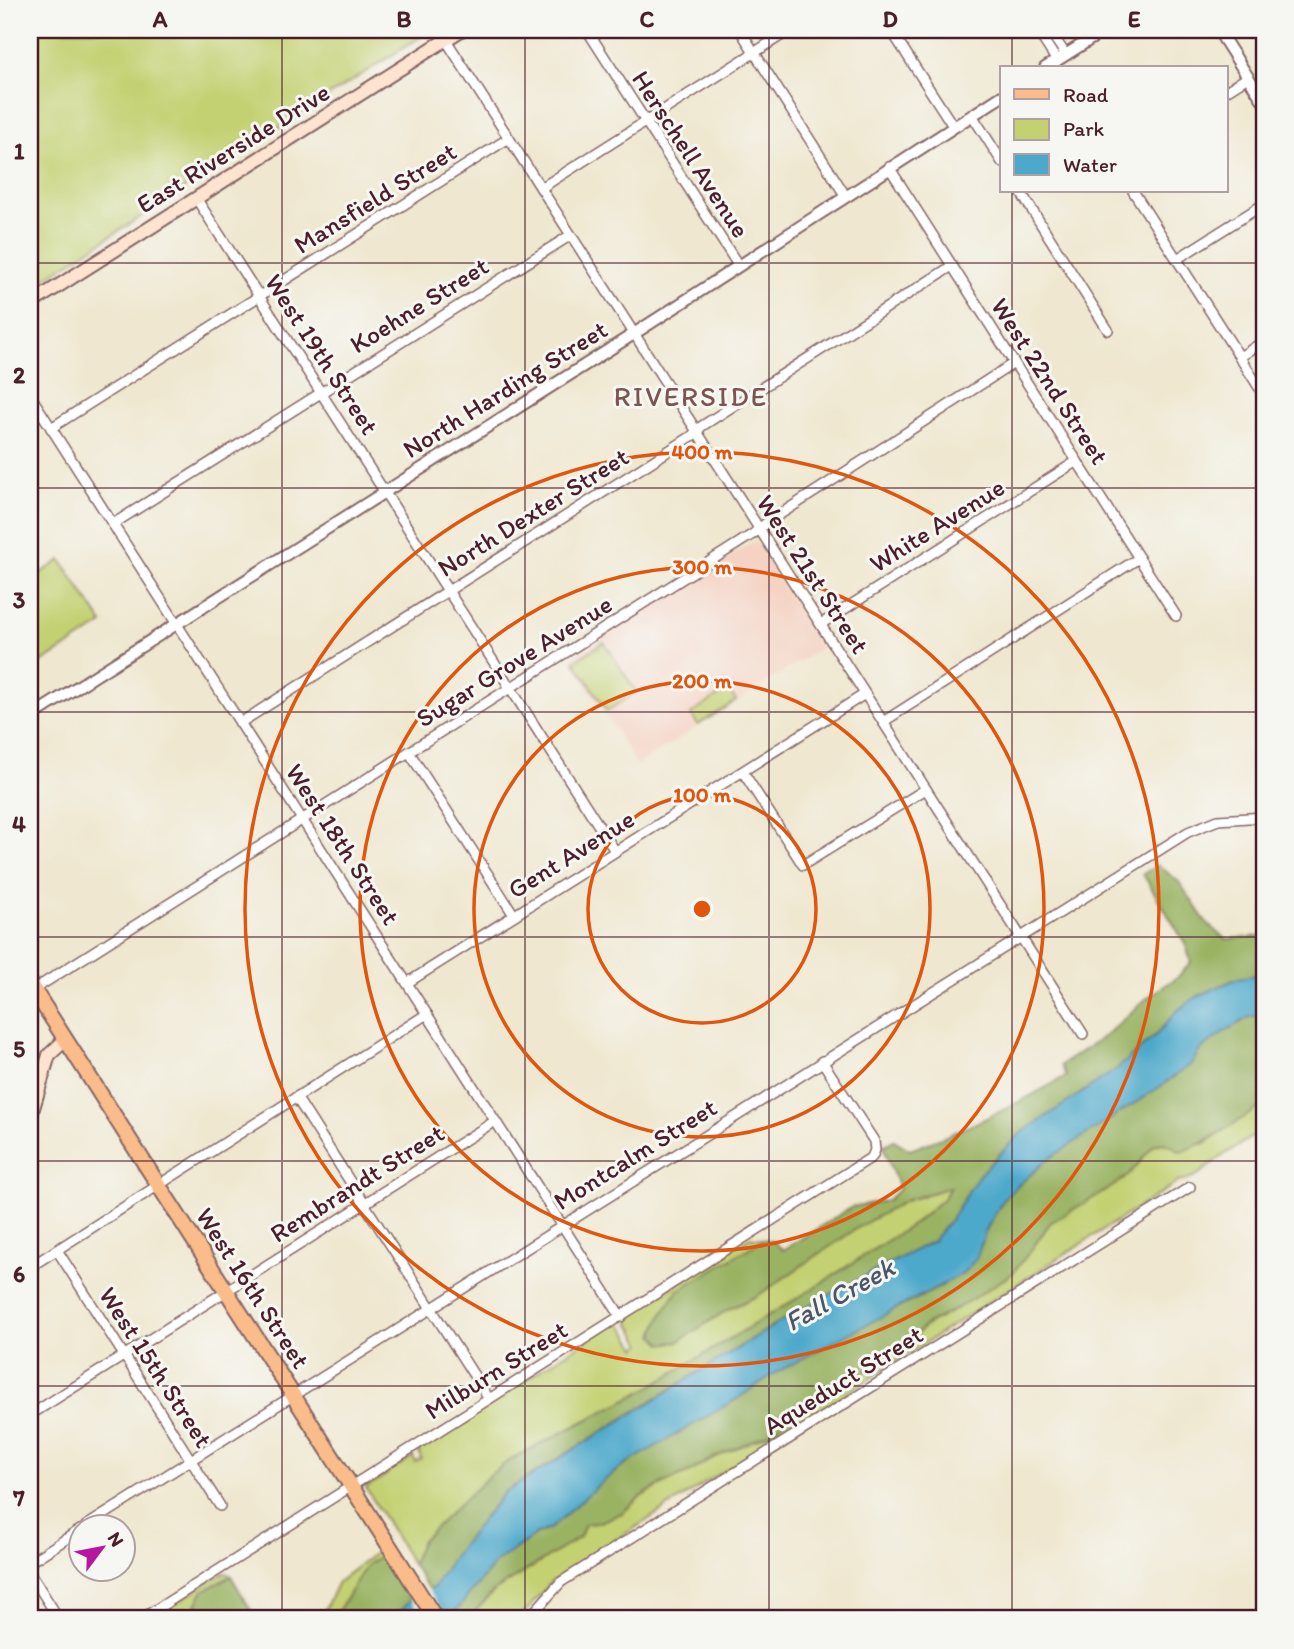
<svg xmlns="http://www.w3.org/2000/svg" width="1294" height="1649" font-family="Itim,sans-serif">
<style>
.built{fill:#f5d2c2}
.green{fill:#c3d172;stroke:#86784e;stroke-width:2}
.forest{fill:#9ab364;stroke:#726948;stroke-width:2}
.water{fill:#4da9cb;stroke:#4c647b;stroke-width:2}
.pier{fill:#efe7cf}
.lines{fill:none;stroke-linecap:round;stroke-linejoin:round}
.minor-casing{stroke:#846564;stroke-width:12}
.tertiary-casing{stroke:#846564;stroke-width:14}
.secondary-casing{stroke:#846564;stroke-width:16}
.primary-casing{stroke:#846564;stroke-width:18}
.minor{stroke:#fff;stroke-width:9}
.tertiary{stroke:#fff;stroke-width:10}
.secondary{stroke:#fde4d0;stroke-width:12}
.primary{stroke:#f9bc8a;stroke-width:14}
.grid{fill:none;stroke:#4a1f2b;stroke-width:2;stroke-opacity:0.55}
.ring{fill:none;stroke:#e0560e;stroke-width:3.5}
.labels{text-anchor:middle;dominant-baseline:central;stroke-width:6;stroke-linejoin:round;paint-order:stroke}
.street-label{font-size:26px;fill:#4a1f2b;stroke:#f6f6f2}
.neighbourhood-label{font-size:28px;letter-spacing:2px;fill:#7d544f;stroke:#f6f6f2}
.water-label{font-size:28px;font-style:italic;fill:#4b566b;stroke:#f6f6f2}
.centre{fill:#e0560e;stroke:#f6f6f2;stroke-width:3.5}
.ring-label{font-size:21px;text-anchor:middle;font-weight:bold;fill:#e0560e;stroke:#f6f6f2;stroke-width:6;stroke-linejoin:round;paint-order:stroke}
.neatline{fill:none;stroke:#4a1f2b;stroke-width:2.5}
.grid-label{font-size:23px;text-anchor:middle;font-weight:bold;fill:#4a1f2b}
</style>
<rect width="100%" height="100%" fill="#f6f6f2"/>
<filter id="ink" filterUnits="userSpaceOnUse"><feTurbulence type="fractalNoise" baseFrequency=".0143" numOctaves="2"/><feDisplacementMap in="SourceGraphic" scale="14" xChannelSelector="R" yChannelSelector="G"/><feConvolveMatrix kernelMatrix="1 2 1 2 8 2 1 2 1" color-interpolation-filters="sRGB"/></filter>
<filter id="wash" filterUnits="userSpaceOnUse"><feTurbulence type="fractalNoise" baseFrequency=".00686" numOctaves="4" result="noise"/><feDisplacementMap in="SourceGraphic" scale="28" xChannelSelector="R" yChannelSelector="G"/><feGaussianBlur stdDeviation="1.57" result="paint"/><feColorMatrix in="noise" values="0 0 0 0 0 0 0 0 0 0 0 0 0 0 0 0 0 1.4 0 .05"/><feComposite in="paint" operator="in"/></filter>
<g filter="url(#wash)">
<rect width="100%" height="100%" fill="#efe7cf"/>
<polygon class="built" points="755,541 822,647 637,765 570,659"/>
<g class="green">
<polygon points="30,30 431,30 30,288"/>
<polygon points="61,560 103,624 30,670 30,580"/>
<polygon points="604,642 636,692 607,711 575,661"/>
<polygon points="726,691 731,693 736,701 698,725 691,714"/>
<path d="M1264,1105v24c-14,9 -29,18 -43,28 -19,13 -19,19 -43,25l-581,370 -46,30 -23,27 -13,10h-47l26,-28 50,-31 41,-36 37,-11 18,-16 71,-38 59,-26 49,-35 38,-20 41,-33 19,-11 8,-8 31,-17 75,-59 19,-27 92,-65 12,-13 8,-2 43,1 31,-24z"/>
<polygon points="951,1186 944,1198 915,1223 806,1293 645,1390 511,1459 422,1540 412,1564 366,1488 388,1474 387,1472 366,1485 365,1483 392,1465 399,1466 413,1456 415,1462 421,1459 418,1448 614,1323 623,1326 637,1348 642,1344 628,1320 628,1316 750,1237 764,1239 708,1274 729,1309 757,1296 860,1226 905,1201"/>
<polygon points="378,1551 421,1619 320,1619 338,1582"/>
<polygon points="225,1572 231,1576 225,1578 196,1605 205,1619 150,1619"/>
</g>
<g class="forest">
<path d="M1158,865l21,17 27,40 19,17 39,-3v38l-26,4 -38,17 -22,15 -22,25 -39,34 -97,65 -41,41 -26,41 -20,25 -137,71 -292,180 -49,62 -21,33 -5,3 -17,-26 10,-24 69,-66 20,-15 134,-69 161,-97 109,-70 29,-25 6,-11 -45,14 -45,25 -103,70 -28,13 -50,32 -16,3 -9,-9 8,-21 15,-23 87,-52 10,3 9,8 69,-43 36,-7 11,-11 -16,-43 11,-6 16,10c55,-20 106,-45 156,-74l-5,-11 44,-29 42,-38 32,-22 12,-14 -6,-19 -42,-69z"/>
<path d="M1264,1014v91c-28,16 -53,37 -84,47l-10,-7 -8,-2 -8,2 -25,30 -20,14 -59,34 -19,27 -19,24 -56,35 -31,16 -8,9 -19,11 -41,33 -38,20 -49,35 -59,26 -21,13 -28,12 -22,13 -18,16 -25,10 -12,1 -5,13 -86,54 -26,28h-19l47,-57 39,-27 16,-7 45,-41 28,-22 113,-66 38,-26 64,-36 100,-49 37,-29 11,-31 18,-31 42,-37 108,-70 35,-25 11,-16 26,-19 23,-13z"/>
<polygon points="381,1555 412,1601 394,1619 333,1619 366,1566"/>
<polygon points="231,1576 256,1619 205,1619 196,1605 203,1591"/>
</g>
<polygon class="water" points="1264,974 1264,1014 1250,1017 1227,1030 1201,1049 1190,1065 1155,1090 1047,1160 1005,1197 987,1228 976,1259 962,1274 775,1373 737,1399 624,1465 596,1487 551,1528 535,1535 496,1562 449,1619 394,1619 408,1602 434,1587 455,1554 504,1493 796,1312 933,1241 953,1216 979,1175 1020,1134 1117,1069 1156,1035 1178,1010 1200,995 1238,978"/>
<polygon class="pier" points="427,1587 448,1619 423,1619 410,1598"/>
</g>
<g filter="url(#ink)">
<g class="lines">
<defs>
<g id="minor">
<polyline points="587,30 738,265"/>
<polyline points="740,30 845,195"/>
<polyline points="891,30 953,126"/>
<polyline points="1037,30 1057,61"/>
<polyline points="1049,30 1066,55"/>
<polyline points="446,40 1083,1034"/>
<polyline points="1226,91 1248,77"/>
<polyline points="972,115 1002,162"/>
<polyline points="889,167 1176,616"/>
<polyline points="541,188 790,30"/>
<polyline points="1020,191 1108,330"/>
<polyline points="1133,191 1264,395"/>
<polyline points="196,198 615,851"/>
<polyline points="1177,259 1264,204"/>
<polyline points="1240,357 1264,341"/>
<polyline points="30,395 621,1317"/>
<polyline points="51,428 509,138"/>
<polyline points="113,524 571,235"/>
<polyline points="821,624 1077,461"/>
<polyline points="883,722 1139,558"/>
<polyline points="240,723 692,436 702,426 952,266"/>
<polyline points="409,752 514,915"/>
<polyline points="743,772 803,865 926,789"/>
<polyline points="407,983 865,694"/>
<polyline points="33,990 753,534 765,524 1014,363"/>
<polyline points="296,1097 489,1399"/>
<polyline points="57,1250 220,1506"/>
<polyline points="30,1267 427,1014"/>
<polyline points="30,1415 495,1121"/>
<polyline points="86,1526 1188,832 1218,820 1264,817"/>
<polyline points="30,1562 80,1530"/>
<polyline points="30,1573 59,1619"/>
<polyline points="141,1619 872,1157 875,1150 874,1141 822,1061"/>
<polyline points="528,1619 561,1582 1190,1187"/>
</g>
<g id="tertiary">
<polyline points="1218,30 1264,102"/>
<polyline points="1260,30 1264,37"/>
<polyline points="1045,68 1105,30"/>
<polyline points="30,717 629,337 1002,96"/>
</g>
<g id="secondary">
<polyline points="30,304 461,30"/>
<polyline points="30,1118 49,1055 65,1040"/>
</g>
<polyline id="primary" points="30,984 436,1619"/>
</defs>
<use href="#minor" class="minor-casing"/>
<use href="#tertiary" class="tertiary-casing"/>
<use href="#secondary" class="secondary-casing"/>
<use href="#primary" class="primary-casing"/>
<use href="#minor" class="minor"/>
<use href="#tertiary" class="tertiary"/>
<use href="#secondary" class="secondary"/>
<use href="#primary" class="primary"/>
</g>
</g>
<path class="grid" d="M282,30v1589M525,30v1589M769,30v1589M1012,30v38M1012,191v1428M30,263h1234M30,488h1234M30,712h1234M30,937h1234M30,1161h1234M30,1386h1234"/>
<g class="ring">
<circle cx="702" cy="909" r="114"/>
<circle cx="702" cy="909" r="228"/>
<circle cx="702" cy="909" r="342"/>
<circle cx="702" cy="909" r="457"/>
</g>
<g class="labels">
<g class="street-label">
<text transform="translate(233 148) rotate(-32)">East Riverside Drive</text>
<text transform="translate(691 154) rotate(57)">Herschell Avenue</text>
<text transform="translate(375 198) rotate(-32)">Mansfield Street</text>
<text transform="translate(419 305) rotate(-32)">Koehne Street</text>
<text transform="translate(322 354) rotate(57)">West 19th Street</text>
<text transform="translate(1050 381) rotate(57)">West 22nd Street</text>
<text transform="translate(505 389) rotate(-32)">North Harding Street</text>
<text transform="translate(533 512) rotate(-32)">North Dexter Street</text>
<text transform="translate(937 525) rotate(-32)">White Avenue</text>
<text transform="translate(813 574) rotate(57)">West 21st Street</text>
<text transform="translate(514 661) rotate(-32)">Sugar Grove Avenue</text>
<text transform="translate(343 844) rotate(57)">West 18th Street</text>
<text transform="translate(571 854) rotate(-32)">Gent Avenue</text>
<text transform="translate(635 1154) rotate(-32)">Montcalm Street</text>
<text transform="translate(357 1183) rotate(-32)">Rembrandt Street</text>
<text transform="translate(253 1288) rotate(57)">West 16th Street</text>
<text transform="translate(156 1367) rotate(57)">West 15th Street</text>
<text transform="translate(496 1370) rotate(-32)">Milburn Street</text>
<text transform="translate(843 1380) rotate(-32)">Aqueduct Street</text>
</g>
<g class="neighbourhood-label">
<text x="691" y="396">RIVERSIDE</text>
</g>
<g class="water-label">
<text transform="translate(839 1294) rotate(-29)">Fall Creek</text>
</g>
</g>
<circle cx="702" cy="909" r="10" class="centre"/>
<g class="ring-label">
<text x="702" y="459">400 m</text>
<text x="702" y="574">300 m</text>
<text x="702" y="688">200 m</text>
<text x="702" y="802">100 m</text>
</g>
<rect width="1294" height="1649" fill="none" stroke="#f6f6f2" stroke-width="77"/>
<rect x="1000" y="66" width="228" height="126" fill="#f6f6f2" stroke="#b1a0a2" stroke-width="2"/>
<rect x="1014" y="89" width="35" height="10" fill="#f9bc8a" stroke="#b1a0a2" stroke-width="2"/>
<text x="1063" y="102" font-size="21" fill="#4a1f2b">Road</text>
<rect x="1014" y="119" width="35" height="21" fill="#c3d172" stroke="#b1a0a2" stroke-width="2"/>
<text x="1063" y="136" font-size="21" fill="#4a1f2b">Park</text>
<rect x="1014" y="154" width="35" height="21" fill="#4da9cb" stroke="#b1a0a2" stroke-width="2"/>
<text x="1063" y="172" font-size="21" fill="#4a1f2b">Water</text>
<g transform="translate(102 1548) rotate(58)"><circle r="33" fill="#f6f6f2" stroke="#b1a0a2" stroke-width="2"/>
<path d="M0-5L12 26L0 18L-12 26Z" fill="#b5179e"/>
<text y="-10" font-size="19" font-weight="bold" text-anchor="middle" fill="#4a1f2b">N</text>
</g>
<rect x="38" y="38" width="1218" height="1572" class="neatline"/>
<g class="grid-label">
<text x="160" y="27">A</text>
<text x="404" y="27">B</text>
<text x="647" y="27">C</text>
<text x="890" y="27">D</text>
<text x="1134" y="27">E</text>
<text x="19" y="159">1</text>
<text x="19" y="383">2</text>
<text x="19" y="608">3</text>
<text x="19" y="832">4</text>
<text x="19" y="1057">5</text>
<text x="19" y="1282">6</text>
<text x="19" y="1506">7</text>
</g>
</svg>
